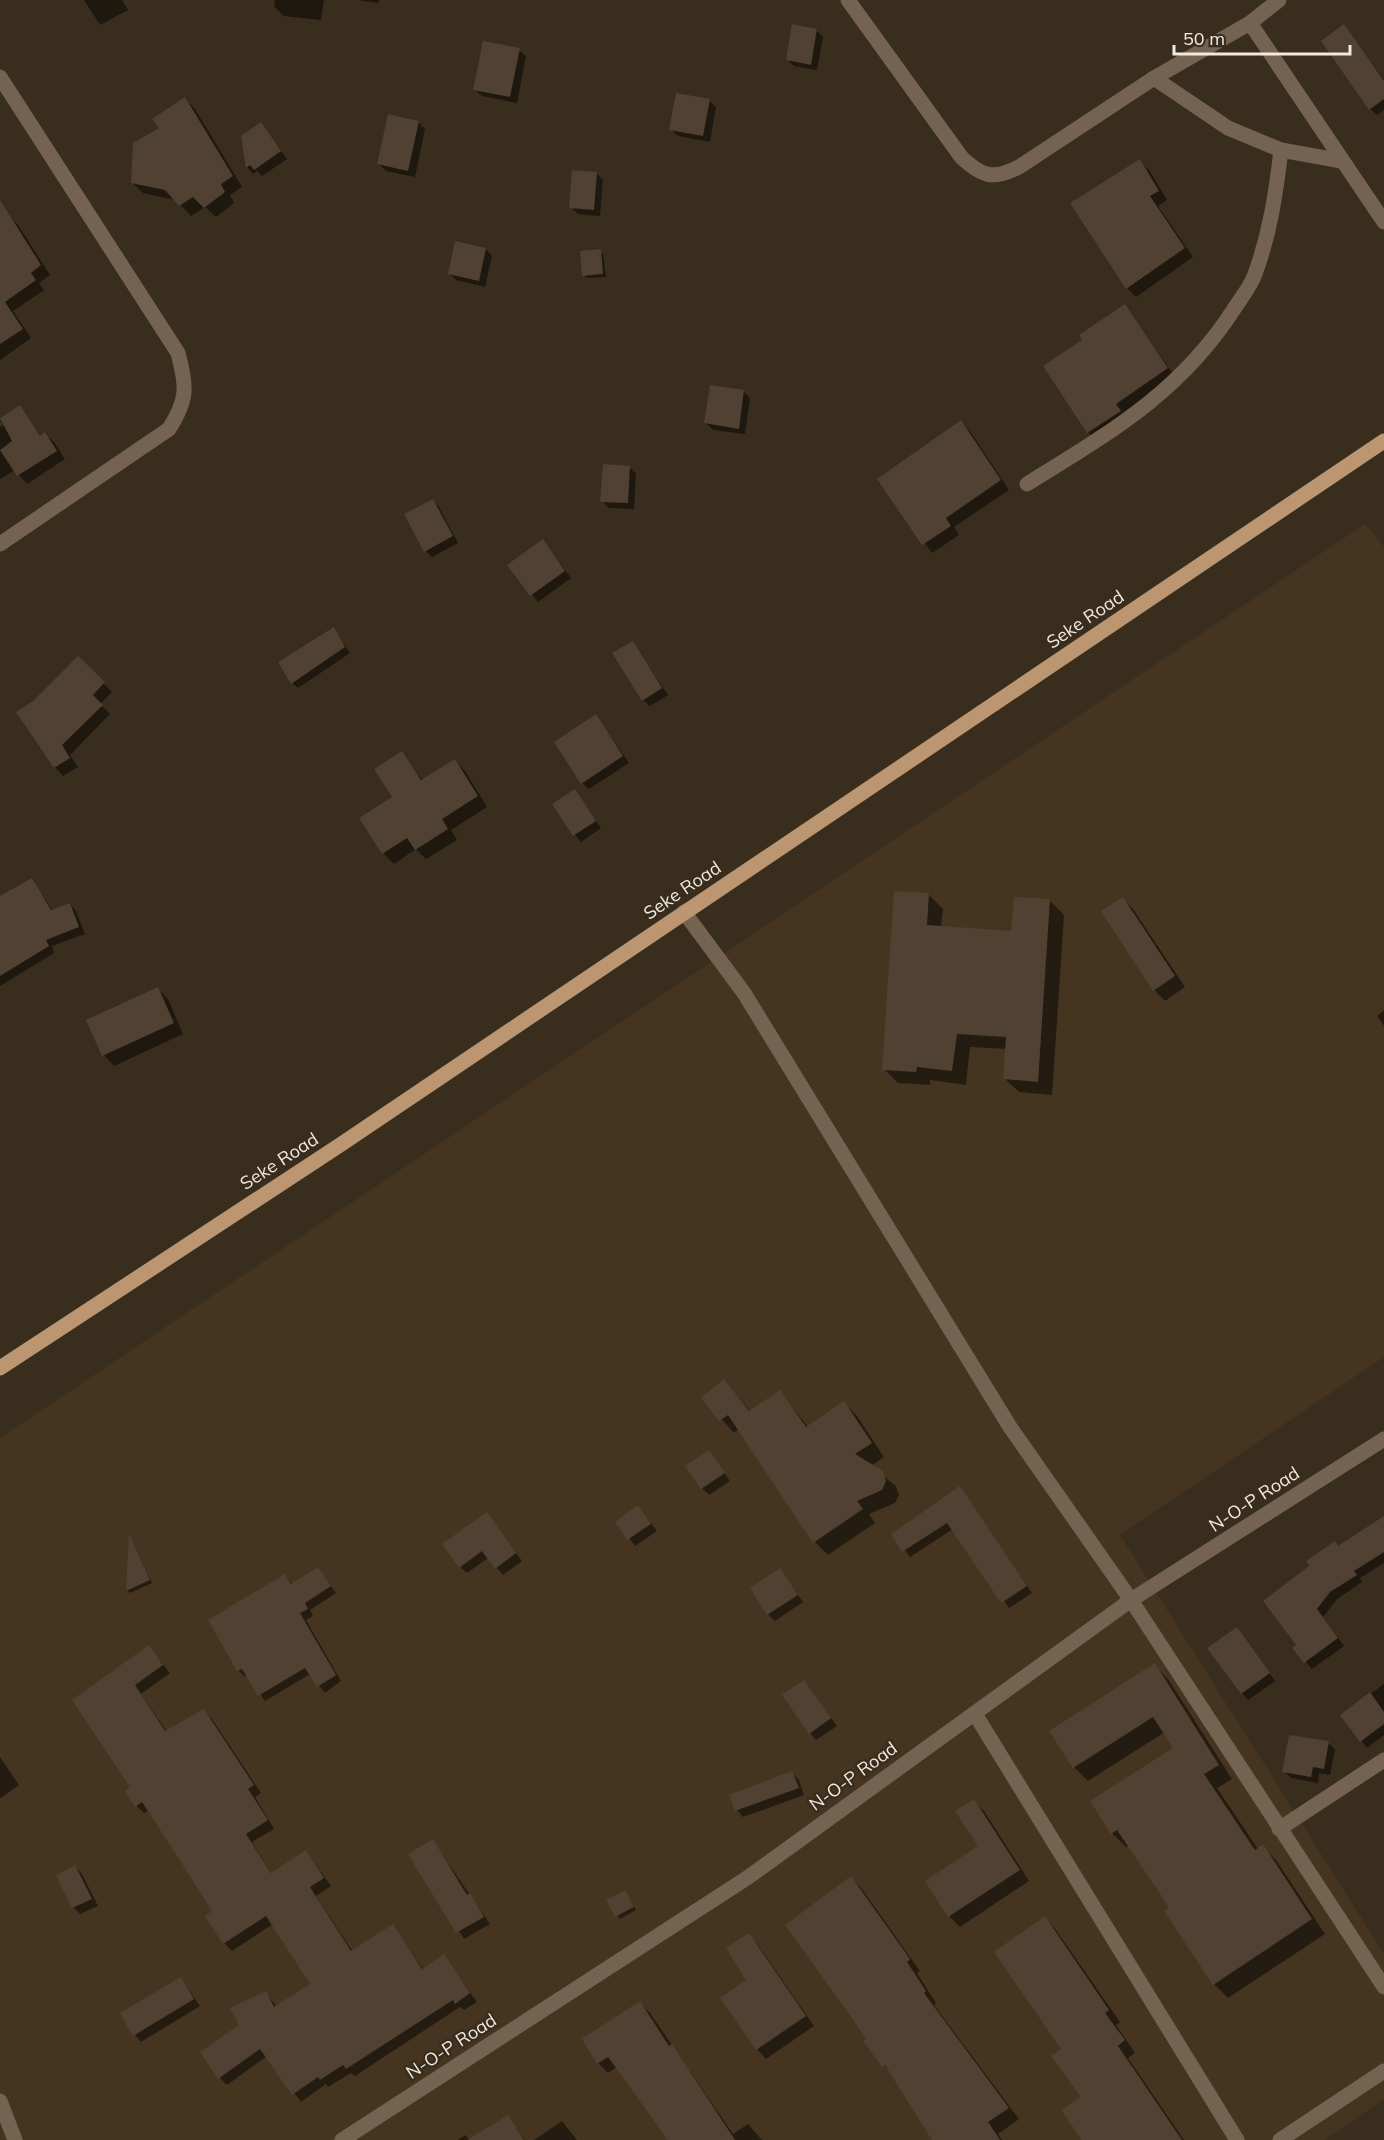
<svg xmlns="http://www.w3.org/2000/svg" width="1384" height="2140" font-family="Mulish,sans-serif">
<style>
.built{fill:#453520}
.shadow{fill:#0007}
.building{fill:#514133}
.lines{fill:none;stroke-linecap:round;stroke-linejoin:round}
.minor{stroke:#756351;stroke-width:15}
.major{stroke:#bb9670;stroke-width:15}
.labels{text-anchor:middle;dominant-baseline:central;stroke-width:5;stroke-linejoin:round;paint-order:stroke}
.street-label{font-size:18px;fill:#f2eae0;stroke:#392d1d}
</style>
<rect width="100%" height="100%" fill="#392d1d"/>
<polygon class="built" points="1365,524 1384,547 1384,1357 1120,1535 1384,1954 1384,2099 1325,2140 0,2140 0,1438"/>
<g class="shadow">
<polygon points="84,0 122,0 128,10 100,25"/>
<polygon points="275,0 324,0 321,20 283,16 274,6"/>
<polygon points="357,0 379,0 379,3"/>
<polygon points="1344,26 1384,80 1384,110 1377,115 1370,109"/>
<polygon points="816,30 823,37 817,70 794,66 788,60"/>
<polygon points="519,50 526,56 517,103 482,96 475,90"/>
<polygon points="185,99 195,109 242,187 230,195 234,203 216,217 205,207 191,216 176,200 143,193 132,182 161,128"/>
<polygon points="709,101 716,107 710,142 678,136 671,129"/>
<polygon points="418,122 425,129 415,177 386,171 379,164"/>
<polygon points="261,124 287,159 262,176 257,171 253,174 247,167"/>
<polygon points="1140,161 1149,170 1167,200 1158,206 1193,257 1136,297 1127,288"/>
<polygon points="596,173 603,180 600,216 578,214 571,207"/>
<polygon points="9,216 18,225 50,275 39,283 44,290 13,311 31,338 0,360 0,222"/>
<polygon points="486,249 492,256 485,287 456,280 449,273"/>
<polygon points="600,251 603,254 606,277 587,278 584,275"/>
<polygon points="1125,306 1176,378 1097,441 1088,432 1046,367 1084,341"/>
<polygon points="744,392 750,398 745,434 713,430 706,423"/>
<polygon points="20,407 41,437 45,434 54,442 65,459 27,484 15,470 0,479 0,427 4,425 0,420"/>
<polygon points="961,422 970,431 1009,490 954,527 959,535 932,553 879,480"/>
<polygon points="630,468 636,474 634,509 609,508 602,501"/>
<polygon points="432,500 439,507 458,543 432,557 426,551"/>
<polygon points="543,541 571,578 538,602 509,565"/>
<polygon points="334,629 350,653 298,688 292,683"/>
<polygon points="632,643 668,695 650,706 643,700"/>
<polygon points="78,658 112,692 100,704 110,714 70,755 78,767 63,776 55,767 34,702"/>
<polygon points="596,716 629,763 589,789 582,783"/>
<polygon points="402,753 423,781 454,760 465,771 487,807 451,830 457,840 426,859 416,849 394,864 383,853 361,818 394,797"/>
<polygon points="575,791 601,828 581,842 575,835"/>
<polygon points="32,880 53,911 70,904 76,911 85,934 52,946 54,953 0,986 0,898"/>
<polygon points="929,895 943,909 941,927 1013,932 1050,901 1064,915 1052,1095 1019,1092 1005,1079 1007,1049 970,1047 966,1085 930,1080 930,1085 898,1083 884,1069"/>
<polygon points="1123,899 1133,909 1185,987 1165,1001 1154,990 1103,912"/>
<polygon points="158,989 168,999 183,1034 114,1066 104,1055 88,1020"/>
<polygon points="1384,1010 1384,1026 1377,1016"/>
<polygon points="724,1381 751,1412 780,1392 808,1427 844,1403 857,1416 884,1457 871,1466 896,1486 899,1495 895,1503 869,1514 875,1523 828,1555 815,1542 739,1429 734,1433 703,1398"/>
<polygon points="709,1452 730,1481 709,1495 702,1488"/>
<polygon points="960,1488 1032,1593 1009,1608 953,1529 910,1557 893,1534"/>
<polygon points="638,1507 657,1531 635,1546 617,1522"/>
<polygon points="486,1514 522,1561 503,1575 488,1558 467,1573 460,1567"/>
<polygon points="1384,1518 1384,1563 1360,1578 1362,1582 1337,1599 1323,1617 1344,1646 1312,1669 1294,1648 1298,1645 1339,1547"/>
<polygon points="130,1537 152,1583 130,1593 127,1590"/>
<polygon points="318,1569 336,1593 310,1610 313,1616 306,1620 341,1681 325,1693 310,1674 265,1701 247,1675 245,1677 238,1670 210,1620 285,1575 293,1585"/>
<polygon points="780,1570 803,1602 775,1621 768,1614"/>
<polygon points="1243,1636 1275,1681 1248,1700 1242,1693"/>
<polygon points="149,1647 170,1673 141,1694 167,1732 204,1711 212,1719 261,1793 255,1797 274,1829 252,1842 272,1874 306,1851 331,1886 316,1896 353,1952 393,1926 424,1970 444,1956 477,2002 464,2010 460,2007 355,2076 351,2073 328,2087 326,2084 301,2102 267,2056 227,2085 220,2078 240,2025 266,1993 277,2007 312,1985 273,1924 232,1951 224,1943 214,1912 148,1811 144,1813 137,1806 132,1788 74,1701"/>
<polygon points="1154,1665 1168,1679 1232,1779 1217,1788 1258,1849 1262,1846 1276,1860 1325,1934 1228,1998 1214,1984 1166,1911 1171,1908 1129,1845 1126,1847 1112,1833 1175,1749 1165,1732 1088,1781 1074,1767 1051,1731"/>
<polygon points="804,1682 837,1726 816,1740 810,1733"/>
<polygon points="1384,1684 1384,1735 1367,1748 1342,1715"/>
<polygon points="1328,1743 1335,1749 1330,1775 1319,1773 1318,1783 1291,1778 1284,1771"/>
<polygon points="0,1757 19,1785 1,1798 0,1797"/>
<polygon points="792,1773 799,1780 804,1795 743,1817 737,1810"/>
<polygon points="973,1801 984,1811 1029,1881 960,1927 949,1916 927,1882 980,1846"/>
<polygon points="433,1841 490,1924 464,1939 410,1855"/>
<polygon points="75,1867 82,1874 98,1906 80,1914 74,1908 58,1876"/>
<polygon points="851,1878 862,1889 920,1971 917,1973 936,2003 934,2005 1019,2119 998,2134 1002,2140 934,2140 894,2077 865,2041 868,2040"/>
<polygon points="627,1895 636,1910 620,1919 608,1901"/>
<polygon points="1045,1918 1056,1930 1120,2022 1116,2025 1135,2053 1128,2058 1184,2140 1085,2140 1083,2097 1063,2049"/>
<polygon points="748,1935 758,1945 814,2026 766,2059 757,2049 748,1980"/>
<polygon points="181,1978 200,2006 141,2042 135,2035"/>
<polygon points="640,2003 650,2013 733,2134 748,2124 762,2140 669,2140 617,2067 608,2073 598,2063"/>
<polygon points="508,2117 525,2140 458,2140 465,2135 470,2140"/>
<polygon points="562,2121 577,2140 534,2140"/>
</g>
<g class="building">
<polygon points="792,24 817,29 811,65 786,60"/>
<polygon points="1344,24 1384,81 1384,99 1369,110 1321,41"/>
<polygon points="483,41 520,48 510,97 473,90"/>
<polygon points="676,93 710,99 703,136 669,130"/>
<polygon points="185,97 233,176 221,184 225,192 204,208 193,197 179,206 165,190 131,183 133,143 159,128 152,119"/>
<polygon points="388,114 419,121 408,171 377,164"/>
<polygon points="261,122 281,151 254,170 250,165 246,168 241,136"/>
<polygon points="1140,159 1159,191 1150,196 1185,248 1126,289 1070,203"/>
<polygon points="572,170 597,172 594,210 569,208"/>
<polygon points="0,200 41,265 31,273 36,280 5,302 23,329 0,344"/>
<polygon points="455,241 486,248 479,281 448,274"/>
<polygon points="601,249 603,274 582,276 580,251"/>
<polygon points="1125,304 1168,368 1116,404 1121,411 1087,433 1043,366 1082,340 1079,335"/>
<polygon points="710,385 744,390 739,429 704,423"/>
<polygon points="20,405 40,436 45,432 57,451 17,476 0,450 12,441 0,418"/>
<polygon points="961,420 1001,480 946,518 951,526 922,545 877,479"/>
<polygon points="603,464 630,466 628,503 600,502"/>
<polygon points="433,499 453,536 424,552 404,514"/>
<polygon points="543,539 565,571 530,596 507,565"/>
<polygon points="334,627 345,647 291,684 278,662"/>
<polygon points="633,641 662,688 642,701 612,653"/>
<polygon points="78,656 105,682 93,695 103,705 62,745 70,758 54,768 16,712 33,701"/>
<polygon points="596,714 623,756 581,784 554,742"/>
<polygon points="402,751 421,780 455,759 478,796 442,819 448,829 415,850 407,838 382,854 359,818 392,797 374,769"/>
<polygon points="575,789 596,821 573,836 552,804"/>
<polygon points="32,878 51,910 70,903 79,927 46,940 49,946 0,976 0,896"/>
<polygon points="894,891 929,893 927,925 1011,931 1014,897 1050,899 1038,1082 1003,1079 1006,1037 957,1034 952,1071 917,1067 916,1072 882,1070"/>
<polygon points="1123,897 1175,976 1153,991 1101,911"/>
<polygon points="158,987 174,1023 102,1056 86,1020"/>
<polygon points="724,1379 749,1411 780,1390 806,1427 844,1401 872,1443 855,1454 883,1471 886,1481 882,1490 857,1501 863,1509 813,1543 728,1415 719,1421 701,1398"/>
<polygon points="709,1450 725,1473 701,1489 685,1466"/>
<polygon points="960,1486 1027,1586 1001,1603 947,1523 902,1552 891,1534"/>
<polygon points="638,1505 651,1524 627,1540 615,1522"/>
<polygon points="487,1512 516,1553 495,1569 482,1551 459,1568 442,1544"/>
<polygon points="1384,1516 1384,1552 1354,1571 1357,1575 1330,1592 1317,1609 1338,1638 1304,1663 1292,1648 1296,1645 1263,1601 1309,1566 1306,1561 1335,1541 1338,1546"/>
<polygon points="129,1534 150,1580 126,1591"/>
<polygon points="318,1567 331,1586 305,1603 308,1609 300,1613 336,1675 317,1687 305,1668 258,1696 242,1669 237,1671 208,1620 285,1574 291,1584"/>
<polygon points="780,1568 798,1595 767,1615 750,1588"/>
<polygon points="1237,1627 1270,1673 1241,1694 1207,1648"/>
<polygon points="149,1645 163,1665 135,1685 165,1731 204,1709 254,1785 248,1789 268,1820 246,1834 271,1873 306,1850 324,1878 310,1887 351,1951 393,1924 422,1969 444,1954 470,1993 455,2004 453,2000 346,2069 343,2065 320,2080 318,2077 292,2095 260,2049 218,2079 200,2052 239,2025 230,2008 266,1991 274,2007 310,1984 266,1916 223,1944 205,1916 212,1911 186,1870 142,1802 135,1807 125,1791 130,1787 72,1700"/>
<polygon points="1155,1663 1219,1765 1204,1774 1255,1850 1263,1844 1312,1919 1213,1985 1164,1911 1169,1907 1117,1830 1111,1834 1090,1801 1173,1748 1153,1717 1073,1768 1049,1731"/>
<polygon points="804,1680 831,1718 809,1734 782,1695"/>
<polygon points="1370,1692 1384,1712 1384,1724 1360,1742 1340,1715"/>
<polygon points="1289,1735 1329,1741 1324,1769 1313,1767 1311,1777 1282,1772"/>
<polygon points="792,1771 799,1788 735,1811 729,1795"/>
<polygon points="974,1799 1020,1870 948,1917 925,1881 978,1846 955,1811"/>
<polygon points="433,1839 467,1895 470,1893 484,1917 456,1933 408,1854"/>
<polygon points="75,1865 92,1899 72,1908 56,1875"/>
<polygon points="851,1876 910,1959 907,1962 926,1991 924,1993 1009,2108 988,2122 1000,2140 932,2140 885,2065 882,2067 863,2041 866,2039 850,2015 785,1925"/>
<polygon points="625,1890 634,1907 615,1917 606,1900"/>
<polygon points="1045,1916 1109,2010 1105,2013 1125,2040 1118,2046 1182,2140 1082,2140 1061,2110 1081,2097 1051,2056 1061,2049 994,1952"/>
<polygon points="749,1933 806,2016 756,2050 720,1998 746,1980 726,1948"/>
<polygon points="181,1977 194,1999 133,2036 120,2013"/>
<polygon points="640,2001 669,2046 672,2044 735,2140 668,2140 608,2057 597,2064 582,2039"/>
<polygon points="508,2115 524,2140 467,2140"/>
</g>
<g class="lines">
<g class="minor">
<path d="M848,0l114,158c21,19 31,22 57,9l135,-89 96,-55 29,-23"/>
<polyline points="1250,23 1384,222"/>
<path d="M0,77l178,276c9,34 10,46 -9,76l-169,115"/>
<polyline points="1154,78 1228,128 1281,150 1342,161"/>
<path d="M1027,484c82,-51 153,-91 207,-175 7,-11 17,-23 21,-35 15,-41 21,-81 26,-124"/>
<polyline points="684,912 744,993 1010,1427 1131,1600 1384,1987"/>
<polyline points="975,1714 1237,2140"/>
<polyline points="1279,1829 1384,1760"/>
<polyline points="0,2101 15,2140"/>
<polyline points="342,2140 747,1878 1131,1600 1384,1439"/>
<polyline points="1280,2140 1384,2071"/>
</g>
<polyline class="major" points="0,1368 340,1145 1384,441"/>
</g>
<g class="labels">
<g class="street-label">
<text transform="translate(1085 619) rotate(-34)">Seke Road</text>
<text transform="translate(682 890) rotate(-34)">Seke Road</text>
<text transform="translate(279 1161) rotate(-33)">Seke Road</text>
<text transform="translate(1254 1499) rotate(-33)">N-O-P Road</text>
<text transform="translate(853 1776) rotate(-36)">N-O-P Road</text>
<text transform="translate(451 2046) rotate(-33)">N-O-P Road</text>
</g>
</g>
<path d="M1174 45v9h176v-9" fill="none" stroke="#f2eae0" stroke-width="3"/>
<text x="1183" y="45" font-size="18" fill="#f2eae0" stroke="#392d1d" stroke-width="4.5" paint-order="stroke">50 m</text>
</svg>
